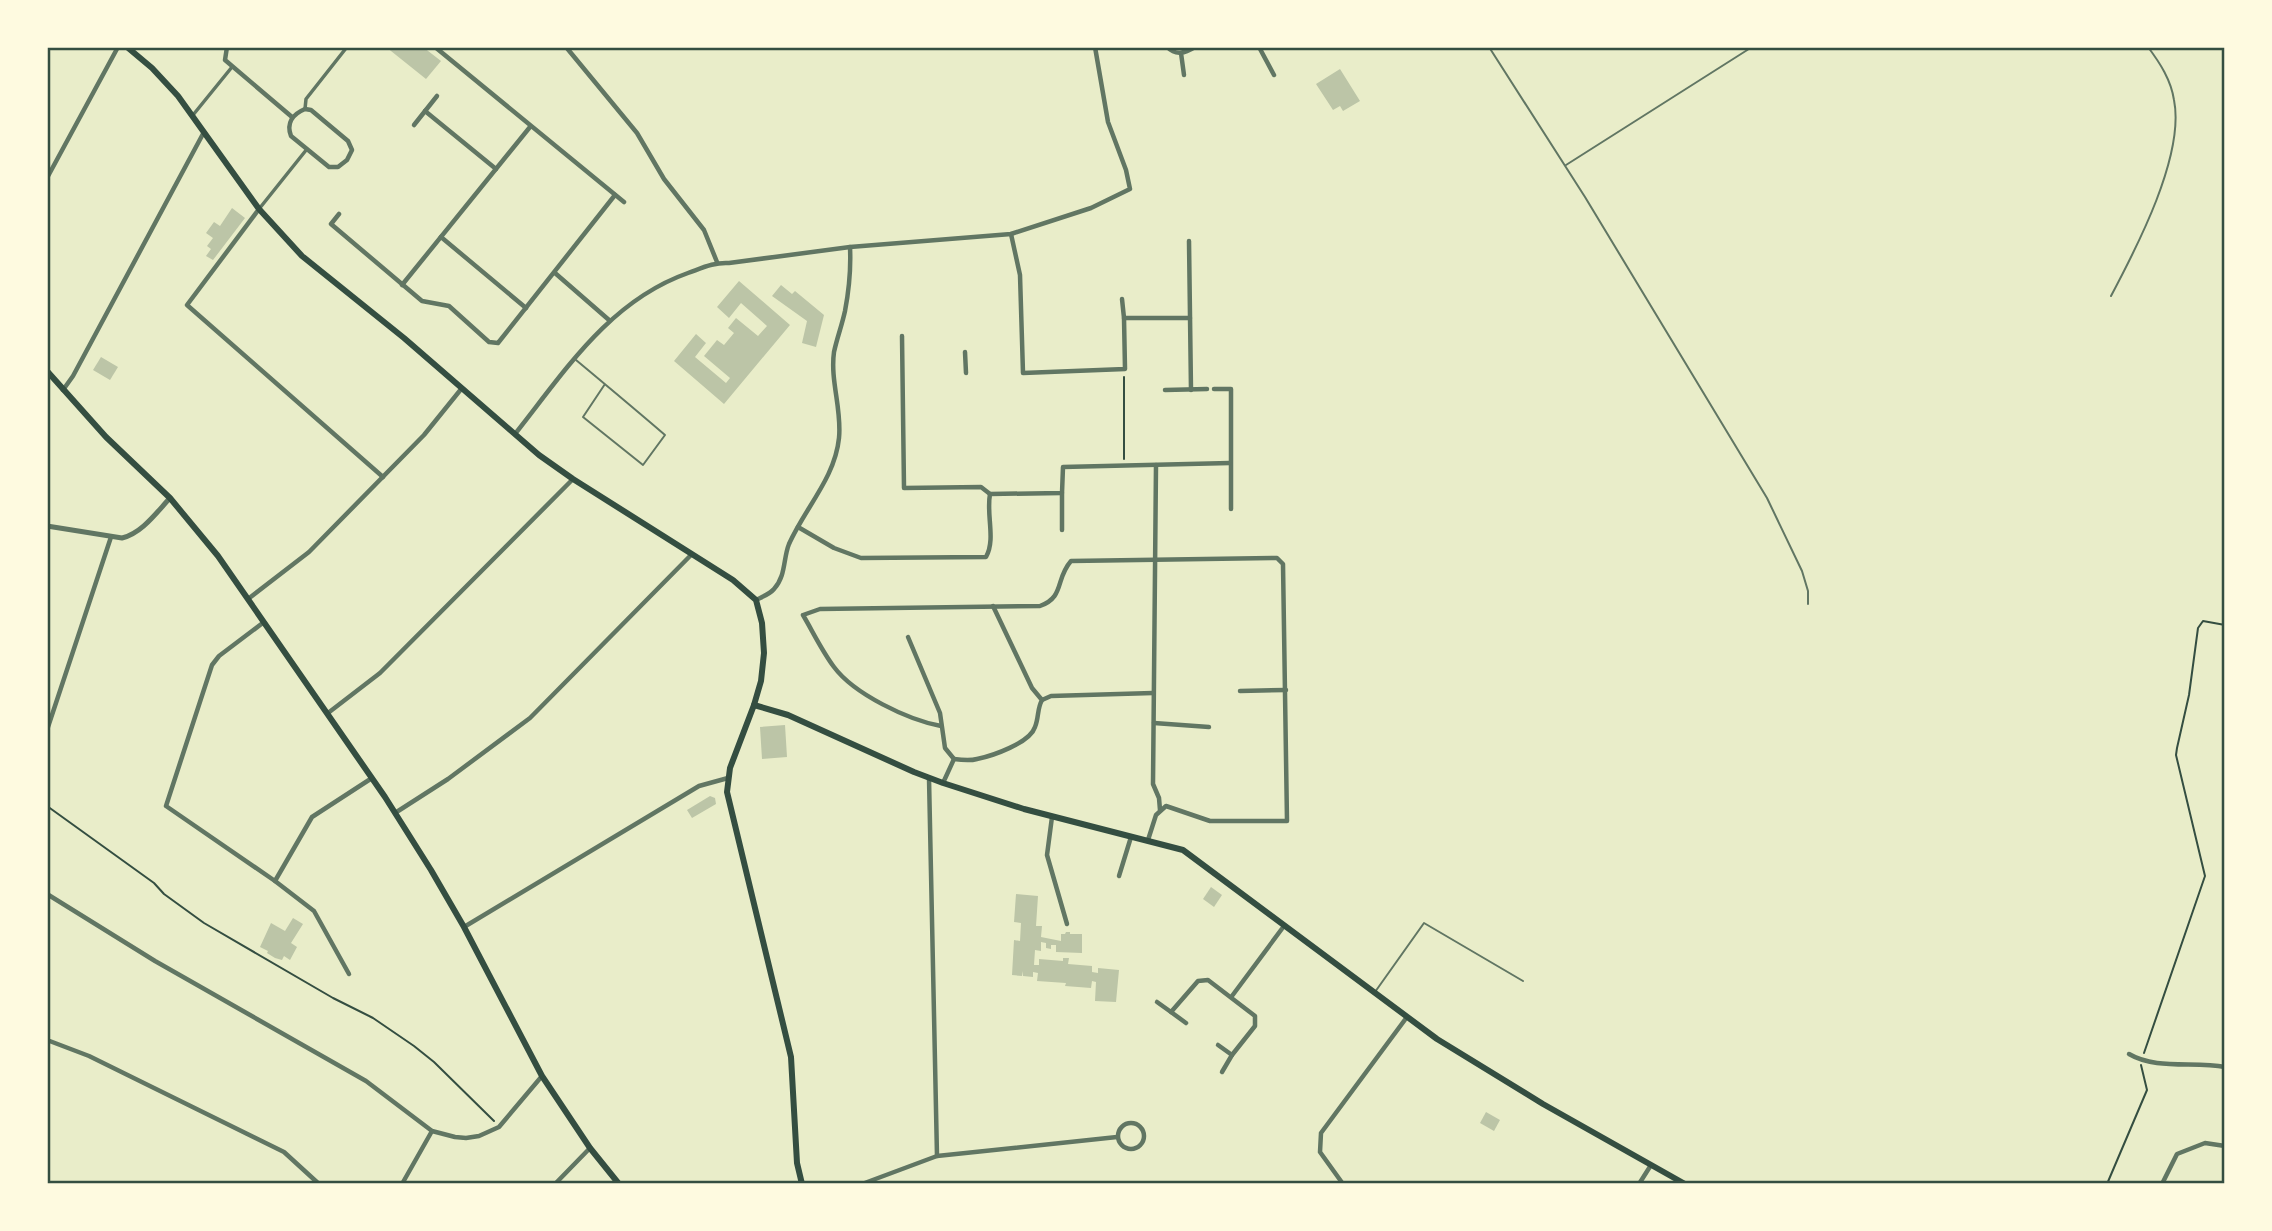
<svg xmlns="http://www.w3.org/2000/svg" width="2272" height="1231" font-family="'Noto Sans',sans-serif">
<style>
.building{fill:#bcc5a7}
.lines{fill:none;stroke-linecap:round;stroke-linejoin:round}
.path{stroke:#344e41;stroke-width:2}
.service{stroke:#617663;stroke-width:2}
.pedestrian{stroke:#617663;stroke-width:3.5}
.minor{stroke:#617663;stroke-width:4.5}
.tertiary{stroke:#617663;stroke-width:5}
.secondary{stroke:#344e41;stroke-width:6}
.neatline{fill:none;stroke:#344e41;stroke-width:2.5}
</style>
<rect width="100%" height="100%" fill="#e9edc9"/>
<g class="building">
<polygon points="386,47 423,47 441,61 426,79"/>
<polygon points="1340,69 1360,101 1343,111 1340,106 1333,110 1316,84"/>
<polygon points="232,208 245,218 213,260 206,256 211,249 207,246 213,238 206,233 214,222 220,226"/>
<polygon points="739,281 790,325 724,404 674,361 696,334 706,343 695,357 726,383 730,378 704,356 717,340 724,345 734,333 728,328 736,318 758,336 767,326 741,303 729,318 717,307"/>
<polygon points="781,285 792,294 795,291 824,315 816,347 802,343 807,321 772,296"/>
<polygon points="101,357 118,367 110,380 93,370"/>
<polygon points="785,725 787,757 762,759 760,727"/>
<polygon points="710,796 715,798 716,804 692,818 687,810"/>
<polygon points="1211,887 1222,895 1214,907 1203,899"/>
<polygon points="1016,894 1038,896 1036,926 1042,926 1041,937 1061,941 1061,934 1065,934 1066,932 1070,932 1070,934 1082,934 1082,953 1056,952 1056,945 1051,945 1051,949 1046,948 1046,943 1041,942 1041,951 1035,950 1034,965 1039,965 1039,959 1063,961 1063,958 1069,958 1068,964 1092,966 1092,972 1098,973 1098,968 1119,970 1116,1002 1095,1001 1096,982 1092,981 1091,988 1065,986 1066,983 1037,981 1038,973 1033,972 1033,977 1023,976 1023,971 1022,976 1012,975 1014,940 1020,941 1021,923 1014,922"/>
<polygon points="293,918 303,924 291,943 297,947 290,960 284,956 282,960 275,958 267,953 268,951 260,947 271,923 285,931"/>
<polygon points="1486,1112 1500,1120 1494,1131 1480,1123"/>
</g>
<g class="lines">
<g class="path">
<polyline points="1124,459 1124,377"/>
<polyline points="47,806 154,883 164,894 204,923 333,998 373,1018 414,1046 434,1062 494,1121"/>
<polyline points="2144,1053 2205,876 2176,755 2177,748 2189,695 2198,628 2203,621 2225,625"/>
<polyline points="2107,1184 2147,1090 2141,1065"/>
</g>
<g class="service">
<polyline points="1489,47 1585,197 1767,498 1802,571 1808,591 1808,604"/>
<polyline points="1566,165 1752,47"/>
<path d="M2111,296c26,-49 74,-141 63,-196 -3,-20 -14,-37 -26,-53"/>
<path d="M576,360c30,25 60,50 89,75l-22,30 -60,-48 22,-33"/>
<polyline points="1375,992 1424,923 1523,981"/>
</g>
<g class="pedestrian">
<polyline points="305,109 306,99 347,47"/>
<polyline points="193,115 232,67"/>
<polyline points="259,209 307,149"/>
</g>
<g class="minor">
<polyline points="227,47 225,60 292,117"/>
<polyline points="435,47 624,202"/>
<polyline points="566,47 637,133 664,179 704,230 717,262"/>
<path d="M1167,47c9,9 18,6 28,0"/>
<polyline points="1259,47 1274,75"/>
<polyline points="1181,53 1184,75"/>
<path d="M305,109l6,1 37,31 4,9 -5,10 -9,7h-9l-38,-31c-5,-13 2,-22 14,-27z"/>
<polyline points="425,111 496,169"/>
<polyline points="414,125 437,96"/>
<polyline points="47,178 118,47"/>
<polyline points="259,209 187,305 383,477"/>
<polyline points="339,214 331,224 422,301 449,306 489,342 498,343 615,195"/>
<polyline points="1011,234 1020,275 1023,373 1125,369 1124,318 1190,318"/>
<polyline points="441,237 526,308"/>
<polyline points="1189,241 1191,390"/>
<polyline points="555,273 609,320"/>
<polyline points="402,285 530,127"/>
<polyline points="1122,299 1124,318"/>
<polyline points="902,336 904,488 981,487 990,494"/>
<polyline points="965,352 966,373"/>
<polyline points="1214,389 1231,389 1231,509"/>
<polyline points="63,390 73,376 204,132"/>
<polyline points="1165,390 1207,389"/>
<path d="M515,434c50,-63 94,-133 173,-161 14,-5 26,-11 41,-10l121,-16 161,-13 80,-26 39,-19 -4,-19 -18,-48 -13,-75"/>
<polyline points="1156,465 1153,784 1159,798 1160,810"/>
<path d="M798,527l36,21 27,10 125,-1c10,-18 0,-42 4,-63l72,-1 1,-26 167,-4"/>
<polyline points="1062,530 1062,493"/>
<polyline points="248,599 309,552 424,435 462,388"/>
<path d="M756,600c6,-3 14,-6 18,-11 12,-13 9,-30 15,-45 16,-36 46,-66 50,-106 3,-29 -9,-57 -5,-86 3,-14 8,-27 11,-41 4,-21 6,-43 5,-64"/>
<polyline points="264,622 219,656 212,665 166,806 275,881 312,817 372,778"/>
<polyline points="908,637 940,713 945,748 954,759"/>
<polyline points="1240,691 1286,690"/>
<polyline points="1042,700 1051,696 1153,693"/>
<polyline points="328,713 380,673 573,479"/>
<polyline points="1154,723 1209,727"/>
<path d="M941,726c-33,-6 -87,-32 -107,-59 -12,-16 -21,-35 -31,-52l17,-6 220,-3c25,-9 15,-27 31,-45l206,-3 6,6 4,257h-77l-44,-15 -10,9 -8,25"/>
<polyline points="47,730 111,537"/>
<polyline points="929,778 937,1156"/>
<path d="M943,783l11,-24c7,1 16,2 23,0 15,-3 53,-16 58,-32 4,-10 2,-18 7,-27l-10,-12 -39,-82"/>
<polyline points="395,813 448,779 530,718 692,554"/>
<polyline points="1052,817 1047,855 1067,924"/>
<polyline points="1119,876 1131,837"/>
<polyline points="275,881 314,911 349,974"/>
<polyline points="47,894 155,961 366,1081 432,1131 455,1137 466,1138 479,1136 499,1127 542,1076"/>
<polyline points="464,927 699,786 728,778"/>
<polyline points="1232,996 1284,926"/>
<polyline points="1157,1002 1171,1012"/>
<polyline points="1186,1023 1171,1012 1198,981 1208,980 1255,1016 1255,1026 1232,1055"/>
<polyline points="47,1040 89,1056 284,1152 319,1184"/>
<polyline points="1218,1045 1232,1055 1222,1072"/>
<path d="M2129,1054c27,16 65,7 96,13"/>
<circle cx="1131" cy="1136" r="13"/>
<polyline points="402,1184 432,1131"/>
<polyline points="555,1184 590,1148"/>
<polyline points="862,1184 937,1156 1117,1137"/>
<polyline points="1343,1184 1320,1152 1321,1133 1407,1017"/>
<polyline points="1639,1184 1651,1165"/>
<polyline points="2162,1184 2177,1154 2205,1143 2225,1146"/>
</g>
<path class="tertiary" d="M47,526l75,12c20,-5 34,-25 48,-40"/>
<g class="secondary">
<polyline points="127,47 152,68 178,96 259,209 302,256 404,338 539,455 573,479 733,580 756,600 762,623 764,653 761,681 754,705 730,768 727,792 791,1057 797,1163 802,1184"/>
<polyline points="47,371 106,437 170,498 218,556 385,797 431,870 464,927 542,1076 590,1148 619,1184"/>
<polyline points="754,705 788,715 914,772 943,783 1024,809 1183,850 1437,1039 1543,1104 1685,1184"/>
</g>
</g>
<rect width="2272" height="1231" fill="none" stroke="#fefae0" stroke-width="98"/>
<rect x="49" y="49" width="2174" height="1133" class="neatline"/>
</svg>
